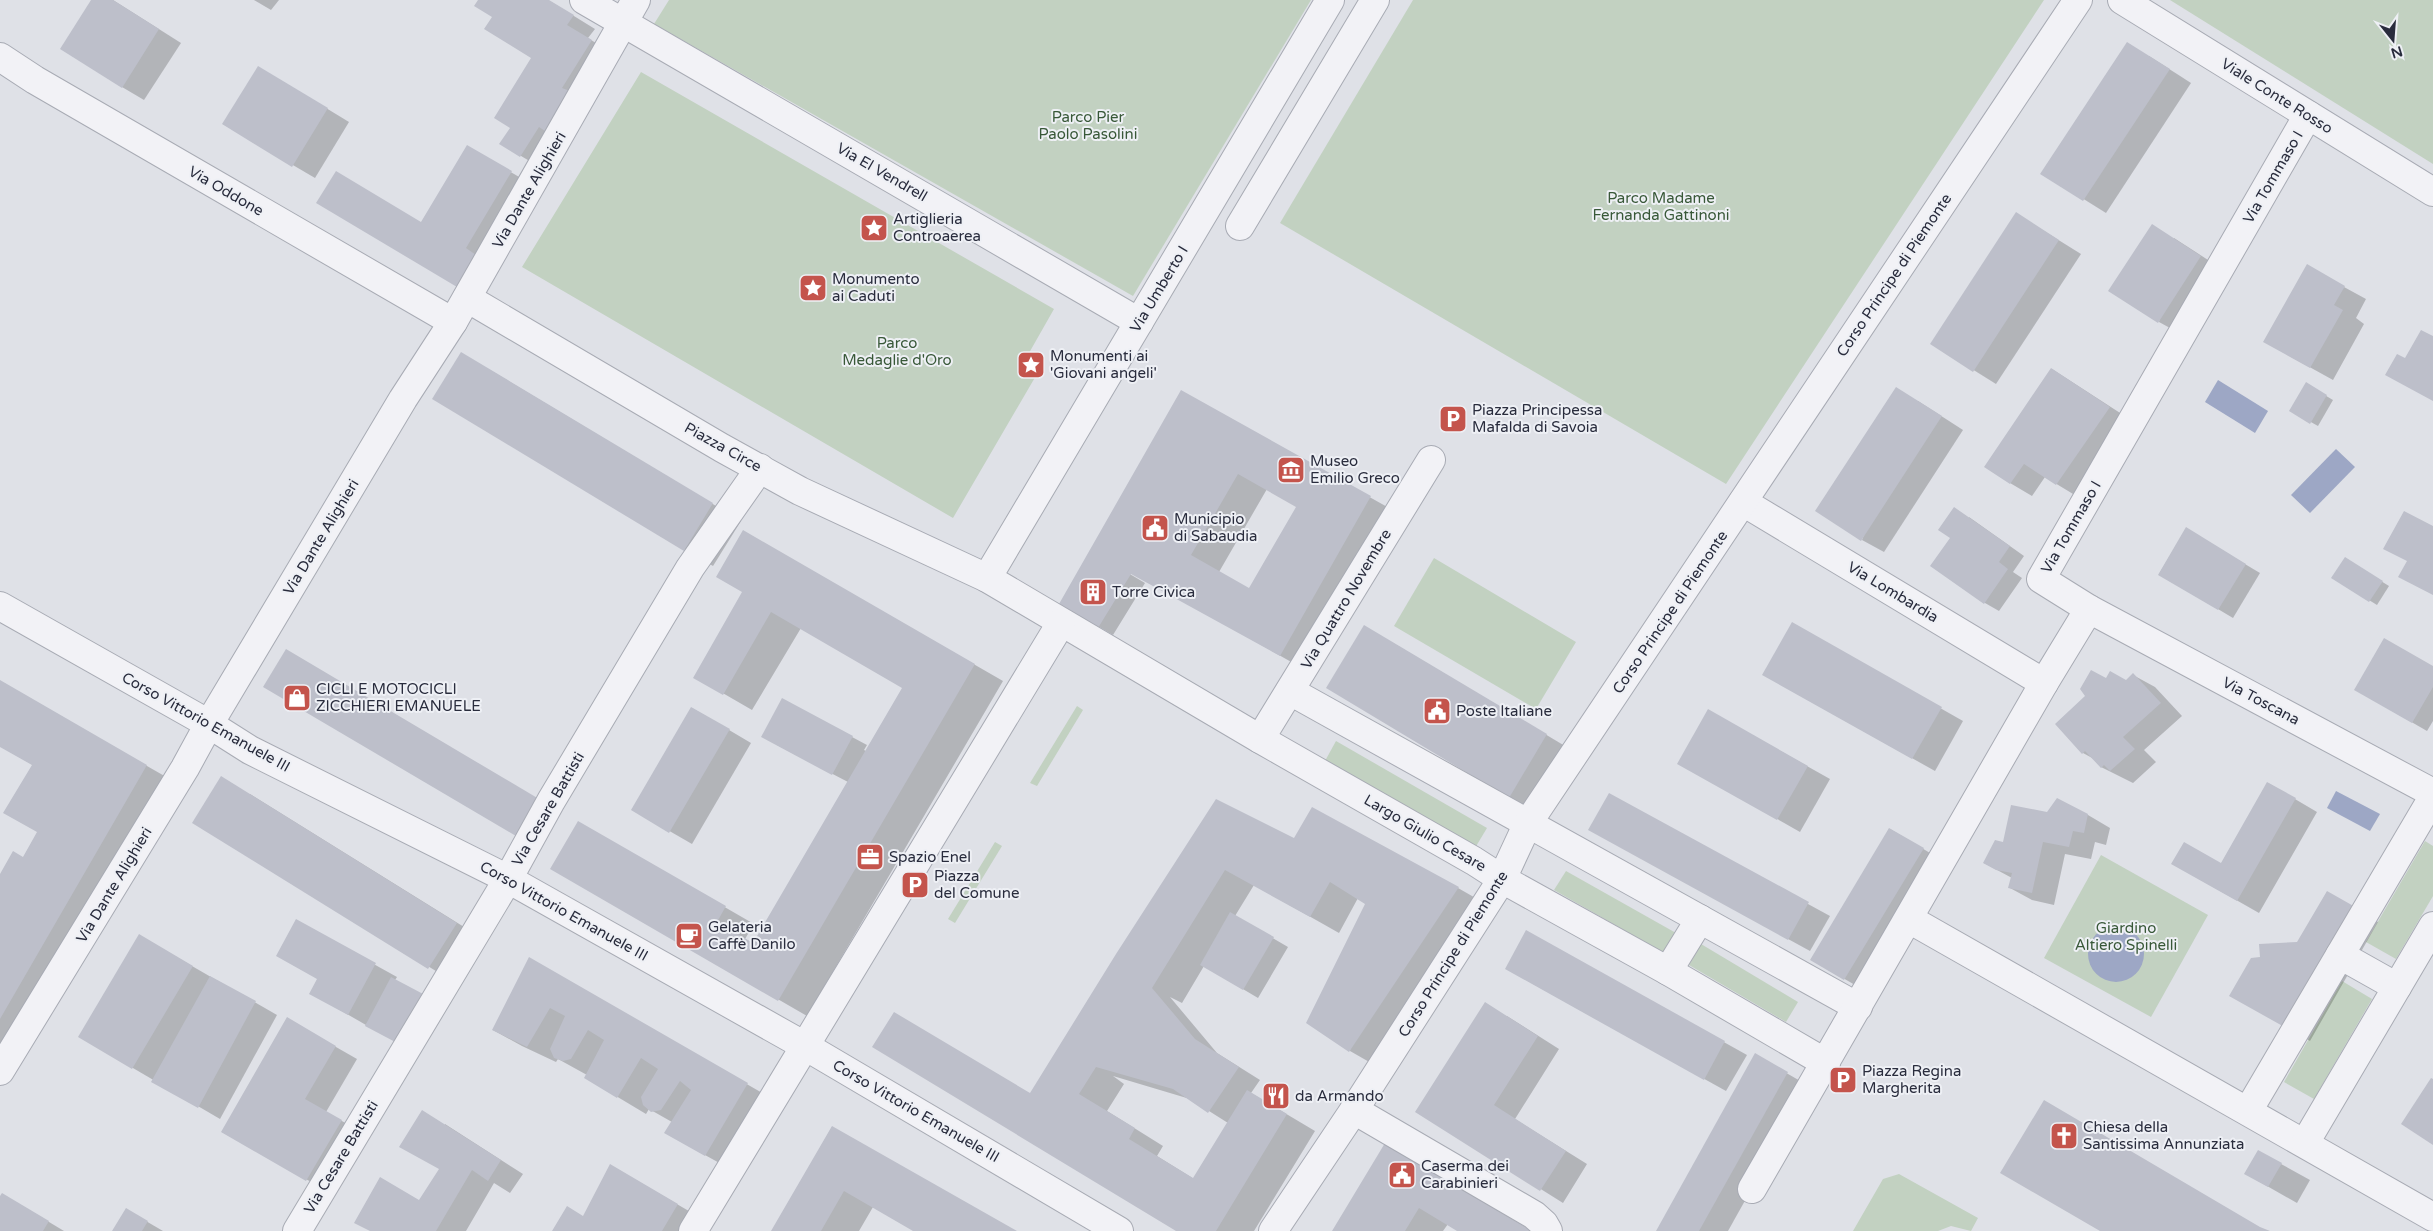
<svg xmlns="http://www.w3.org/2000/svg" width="2433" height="1231" font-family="'Varela Round',sans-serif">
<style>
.green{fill:#c2d1c1}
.water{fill:#9da7c5}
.shadow{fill:#0003;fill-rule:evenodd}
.building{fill:#bdbfca;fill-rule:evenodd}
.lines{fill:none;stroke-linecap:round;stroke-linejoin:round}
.minor-casing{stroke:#a8abb4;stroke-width:30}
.minor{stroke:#f2f2f6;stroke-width:28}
.labels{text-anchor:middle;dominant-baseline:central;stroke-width:4;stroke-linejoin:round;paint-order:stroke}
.street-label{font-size:15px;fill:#292c3d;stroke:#eef0f5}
.park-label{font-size:15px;fill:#385838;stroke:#eef0f5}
.poi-label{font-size:15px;fill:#292c3d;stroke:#eef0f5;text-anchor:start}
</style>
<rect width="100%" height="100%" fill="#dfe1e7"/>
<g class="green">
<polygon points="669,0 1311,0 1133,296 654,24"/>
<polygon points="1413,0 2044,0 1726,484 1280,223"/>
<polygon points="2170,0 2433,0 2433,164"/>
<polygon points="641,72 1054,309 1029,353 1044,362 953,518 522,267"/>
<polygon points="1434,558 1576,642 1536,709 1394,626"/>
<polygon points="1077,706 1083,710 1037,786 1030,783"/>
<polygon points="1336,741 1487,828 1475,848 1325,761"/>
<polygon points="2425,841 2433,846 2433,896 2396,959 2366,942"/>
<polygon points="995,842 1002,846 955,923 948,919"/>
<polygon points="2101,855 2208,915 2151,1017 2044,958"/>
<polygon points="1566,871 1676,933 1664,953 1554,890"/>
<polygon points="1701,944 1798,1002 1786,1022 1689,965"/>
<polygon points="2342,981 2372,999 2314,1099 2284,1082"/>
<polygon points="1899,1174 1978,1218 1971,1231 1951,1226 1938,1231 1853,1231 1883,1179"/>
</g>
<g class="water">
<polygon points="2218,380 2268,411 2255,433 2205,402"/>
<polygon points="2336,449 2355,467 2310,513 2291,495"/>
<polygon points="2336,791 2380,814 2370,831 2327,808"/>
<circle cx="2116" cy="954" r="28"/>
</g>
<g class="shadow">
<polygon points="92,0 113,0 181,43 144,100 122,87"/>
<polygon points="254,0 279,0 271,10"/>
<polygon points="479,0 548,0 595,29 588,38 613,54 543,169 501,144 512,128 533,58"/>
<polygon points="2149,56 2191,83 2106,213 2042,173"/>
<polygon points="280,80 349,122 315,178 223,124"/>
<polygon points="468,147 533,185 479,298 458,286 421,223"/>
<polygon points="2017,214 2081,254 1996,384 1932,344"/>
<polygon points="2174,238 2222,269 2181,334 2159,322"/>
<polygon points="2344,287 2366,299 2356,318 2364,324 2333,380 2286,354"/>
<polygon points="2052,369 2131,420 2078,497 2045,477 2032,496 2010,483"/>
<polygon points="490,370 741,521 713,566 434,399"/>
<polygon points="2306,384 2333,400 2318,426 2291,411"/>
<path d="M1182,392l216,121 -89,159 -207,-117 -1,2 44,26 -32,52 -53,-31zM1267,489l31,18 -48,83 -31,-18z"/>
<polygon points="1918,401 1963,430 1884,552 1862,540"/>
<polygon points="1969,517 2024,556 2013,572 2022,578 1999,611 1985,603"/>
<polygon points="2186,529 2260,573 2233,618 2159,574"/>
<polygon points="744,532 1003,681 807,1016 552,869 579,823 754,924 745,939 754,944 848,782 777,745 852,737 867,745 864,750 866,751 904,687 801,628 752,710 695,677 744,592"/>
<polygon points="2345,559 2389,586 2377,605 2333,578"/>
<polygon points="1792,624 1963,721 1935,771 1785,687"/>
<polygon points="1393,643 1575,752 1538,813 1510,797"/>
<polygon points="2433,667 2433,721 2427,731 2356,690"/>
<polygon points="2133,675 2155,687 2182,716 2144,750 2156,762 2133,783 2101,767 2094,759 2083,753 2087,697 2106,679 2126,681"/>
<polygon points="0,682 175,782 0,1085 0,877 23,858 38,832 33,765 0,746"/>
<polygon points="692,708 751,743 692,844 633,810"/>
<polygon points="1709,711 1830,779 1800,832 1679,763"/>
<polygon points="2268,783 2317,812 2259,913 2173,864 2221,864"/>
<polygon points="250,794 485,940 457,984 194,822"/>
<path d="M1217,801l77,39 164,48 28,16 -108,163 -28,-16 16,-147 -8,-6 -19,35 -85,-48 -19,31 53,31 -30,51 -54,-32 -22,37 -12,-6 47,56 43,27 -9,13 64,38 -61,100h-76l-147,-137zM1113,1076l77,23 38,24 -34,56 -37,-23 6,-10 -56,-35 17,-27z"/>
<polygon points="2048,814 2088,815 2110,828 2106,845 2095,842 2091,859 2065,854 2054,905 2032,900 2010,888 2012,878 1984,863 2004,843"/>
<polygon points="1890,829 1945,862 1867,992 1812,960"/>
<polygon points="1612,842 1808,904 1830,916 1810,951"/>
<polygon points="2327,892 2378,922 2310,1041 2231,995 2261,958 2298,943"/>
<polygon points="296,921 397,977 366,1025 333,1006 319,979"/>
<polygon points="1527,932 1747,1055 1726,1091 1528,981"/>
<polygon points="140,936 277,1015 220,1119 80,1037"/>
<polygon points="530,959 776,1101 734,1171 694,1149 672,1122 649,1109 646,1114 586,1078 587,1075 558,1059 556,1062 522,1046 493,1030"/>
<polygon points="1507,1016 1559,1049 1515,1119 1587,1164 1563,1203 1416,1111"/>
<polygon points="287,1019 357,1059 326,1112 363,1133 329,1192 222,1132"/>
<polygon points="1755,1055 1809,1086 1728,1231 1657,1231"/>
<polygon points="445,1124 523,1174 510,1193 494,1183 466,1231 371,1231 420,1202 440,1169"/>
<polygon points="832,1127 1014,1231 915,1231 873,1207 859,1231 773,1231"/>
<polygon points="1385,1145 1531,1231 1459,1231 1448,1224 1443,1231 1333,1231"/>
<polygon points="2281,1164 2310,1180 2297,1203 2246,1174"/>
<polygon points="639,1182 706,1221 700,1231 554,1231 584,1218"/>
<polygon points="0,1199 24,1207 64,1231 0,1231"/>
<polygon points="127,1210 163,1231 114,1231"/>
</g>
<g class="building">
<polygon points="91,0 113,0 159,29 122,88 60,49"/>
<polygon points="478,0 549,0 574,15 567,25 592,40 562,88 570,91 545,131 539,127 520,157 499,144 510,128 494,118 531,58 484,29 492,17 474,6"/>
<polygon points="2127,42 2170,69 2083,201 2040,174"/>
<polygon points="258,66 328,108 292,167 222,124"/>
<polygon points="467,145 512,171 466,248 476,255 457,287 316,203 336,171 421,222"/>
<polygon points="2016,212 2059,240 1973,372 1930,344"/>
<polygon points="2152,224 2201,256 2158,323 2108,291"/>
<polygon points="2307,264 2345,286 2334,305 2343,310 2310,368 2263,342"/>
<polygon points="2421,330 2433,336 2433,401 2385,375 2397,354 2405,358"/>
<polygon points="461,352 713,503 684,551 432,399"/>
<polygon points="2051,368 2110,407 2056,485 2024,464 2010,484 1984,467"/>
<polygon points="2306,382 2327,395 2310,424 2289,411"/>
<polygon points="1896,387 1942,416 1861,541 1815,511"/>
<path d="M1181,390l190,106 -91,160 -149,-82 -33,54 -39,-24zM1238,474l58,33 -47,81 -58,-33z"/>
<polygon points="1954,507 2010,546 1999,562 2008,569 1984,604 1930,566 1950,538 1938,530"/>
<polygon points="2404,511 2433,526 2433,595 2398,577 2407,561 2383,549"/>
<polygon points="2186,527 2246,564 2218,610 2158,575"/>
<polygon points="743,530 975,664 778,1001 550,869 578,821 726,906 717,922 753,943 902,688 771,612 723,695 693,678 742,592 716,577"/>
<polygon points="2345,557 2383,581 2369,602 2331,578"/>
<polygon points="1792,622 1942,707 1912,759 1762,675"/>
<polygon points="1364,625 1547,734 1509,798 1326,688"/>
<polygon points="2384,638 2433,666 2433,687 2412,723 2354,690"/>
<polygon points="286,649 539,799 516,836 263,687"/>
<polygon points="2091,670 2106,678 2110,671 2126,680 2133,673 2161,703 2123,737 2135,749 2110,771 2104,765 2101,768 2085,751 2082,754 2055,724 2085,696 2080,689"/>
<polygon points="0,680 147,765 0,1019 0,874 13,851 23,857 37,832 3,813 32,765 0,747"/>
<polygon points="782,698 853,736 832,775 761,737"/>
<polygon points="691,707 730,729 669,833 631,810"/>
<polygon points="1708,709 1808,766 1777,820 1677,764"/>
<polygon points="221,776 457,923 428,969 192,823"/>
<polygon points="2267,782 2296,798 2237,901 2171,864 2184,842 2221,863"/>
<polygon points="1609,793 1809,902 1788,940 1588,830"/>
<polygon points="2057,798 2088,814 2084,833 2073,831 2069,847 2043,842 2032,893 2008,888 2012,873 1996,870 1983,863 1995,840 2003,842 2011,805 2047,812"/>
<polygon points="1216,799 1294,838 1312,807 1459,887 1349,1052 1306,1023 1365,904 1330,882 1310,917 1225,870 1152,988 1195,1039 1239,1067 1208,1113 1173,1089 1096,1067 1079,1094 1135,1128 1129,1139 1193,1178 1247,1090 1287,1114 1216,1231 1176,1231 872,1047 894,1012 1030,1093 1116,954"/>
<polygon points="1889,828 1924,848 1844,980 1810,960"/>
<polygon points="2327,891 2357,908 2288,1029 2229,996 2251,958 2260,957 2259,944 2297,942"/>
<polygon points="1230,912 1274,937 1243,990 1200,965"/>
<polygon points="296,919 376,963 348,1015 309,994 317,979 276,956"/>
<polygon points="1526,930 1725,1041 1704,1080 1505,969"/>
<polygon points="139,934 193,966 132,1069 78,1037"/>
<polygon points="529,957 748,1083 705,1156 664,1133 691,1090 680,1081 661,1110 651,1112 643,1105 641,1097 658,1069 641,1058 617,1098 584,1078 604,1040 588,1030 571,1059 563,1061 554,1058 550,1049 565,1016 550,1008 527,1047 492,1030"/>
<polygon points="210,976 256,1001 198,1108 151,1082"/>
<polygon points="391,977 425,995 399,1044 365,1026"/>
<polygon points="1485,1002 1538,1036 1494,1105 1566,1151 1540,1191 1415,1112"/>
<polygon points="287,1017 336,1046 305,1099 342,1120 306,1181 221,1132"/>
<polygon points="1755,1053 1788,1072 1699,1231 1656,1231"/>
<polygon points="2431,1078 2433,1079 2433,1145 2401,1124"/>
<polygon points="2044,1100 2260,1227 2270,1231 2100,1231 2000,1173"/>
<polygon points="422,1110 501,1160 488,1181 472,1170 436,1231 370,1231 354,1223 380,1177 419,1200 439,1169 399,1147"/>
<polygon points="832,1126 1017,1231 913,1231 844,1191 821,1231 771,1231"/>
<polygon points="1385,1143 1532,1231 1457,1231 1419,1208 1405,1231 1332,1231"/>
<polygon points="2258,1150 2282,1163 2268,1187 2244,1174"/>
<polygon points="610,1164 678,1204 662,1231 552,1231 567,1206 583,1216"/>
<polygon points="2,1193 49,1221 43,1231 0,1231 0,1196"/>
<polygon points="126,1208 148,1221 142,1231 112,1231"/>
</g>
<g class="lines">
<defs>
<g id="minor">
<polyline points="584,0 1139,322"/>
<polyline points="2122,0 2433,192"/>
<polyline points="0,57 35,80 453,322"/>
<polyline points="1240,226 1375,0"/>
<polyline points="467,298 722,448 800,491 987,578 1260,739 1474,861 1502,879 1668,971 1826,1063"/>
<polyline points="1743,502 2044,683"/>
<polyline points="987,578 1330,0"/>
<polyline points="0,606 209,724 250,750 508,879 805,1046 1119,1231"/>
<polyline points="2089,609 2433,793"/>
<polyline points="1290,691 1858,1007"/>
<polyline points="1260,739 1431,460"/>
<polyline points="1909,919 2433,1217"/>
<polyline points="2340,955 2397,987"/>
<polyline points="1668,971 1700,919"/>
<polyline points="0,1071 185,768 209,724 403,399 453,322 636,0"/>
<polyline points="1354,1110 1534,1215 1544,1224 1548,1231"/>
<polyline points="2248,1111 2433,797"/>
<polyline points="2305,1143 2433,926"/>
<polyline points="1752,1189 2044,683 2089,609 2041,579 2308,115"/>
<polyline points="297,1231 508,879 551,801 690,568 760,468"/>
<polyline points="693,1231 1061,623"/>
<polyline points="1273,1231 1354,1110 1502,879 1528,823 2078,0"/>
</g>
</defs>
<use href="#minor" class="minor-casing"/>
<use href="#minor" class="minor"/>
</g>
<defs>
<symbol id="sight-square" viewBox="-11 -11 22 22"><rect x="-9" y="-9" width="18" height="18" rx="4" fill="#c4544c" stroke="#eef0f5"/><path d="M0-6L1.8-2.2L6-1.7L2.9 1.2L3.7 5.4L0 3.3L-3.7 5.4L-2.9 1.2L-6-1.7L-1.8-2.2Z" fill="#fff"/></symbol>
<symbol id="parking-square" viewBox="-11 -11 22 22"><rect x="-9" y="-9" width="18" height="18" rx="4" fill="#c4544c" stroke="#eef0f5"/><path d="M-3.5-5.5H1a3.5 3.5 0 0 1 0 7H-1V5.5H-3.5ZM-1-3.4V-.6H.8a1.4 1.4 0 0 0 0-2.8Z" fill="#fff"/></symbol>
<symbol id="museum-square" viewBox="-11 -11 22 22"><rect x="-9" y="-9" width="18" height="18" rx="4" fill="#c4544c" stroke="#eef0f5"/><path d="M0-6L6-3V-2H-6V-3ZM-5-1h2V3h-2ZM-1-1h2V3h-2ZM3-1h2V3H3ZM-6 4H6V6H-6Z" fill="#fff"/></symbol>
<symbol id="civic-square" viewBox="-11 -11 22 22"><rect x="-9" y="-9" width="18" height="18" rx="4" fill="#c4544c" stroke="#eef0f5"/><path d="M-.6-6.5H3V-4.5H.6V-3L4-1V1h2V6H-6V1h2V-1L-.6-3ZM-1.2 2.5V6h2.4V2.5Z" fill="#fff"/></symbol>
<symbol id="building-square" viewBox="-11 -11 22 22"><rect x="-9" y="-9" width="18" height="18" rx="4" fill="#c4544c" stroke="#eef0f5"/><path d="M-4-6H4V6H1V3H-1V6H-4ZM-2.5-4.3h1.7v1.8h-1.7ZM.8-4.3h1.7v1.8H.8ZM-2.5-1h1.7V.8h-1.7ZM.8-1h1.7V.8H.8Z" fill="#fff"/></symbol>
<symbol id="shop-square" viewBox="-11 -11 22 22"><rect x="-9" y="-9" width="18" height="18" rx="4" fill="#c4544c" stroke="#eef0f5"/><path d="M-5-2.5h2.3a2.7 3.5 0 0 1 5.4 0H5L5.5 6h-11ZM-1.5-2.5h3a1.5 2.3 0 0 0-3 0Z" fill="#fff"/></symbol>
<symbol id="office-square" viewBox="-11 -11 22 22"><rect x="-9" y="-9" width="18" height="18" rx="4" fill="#c4544c" stroke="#eef0f5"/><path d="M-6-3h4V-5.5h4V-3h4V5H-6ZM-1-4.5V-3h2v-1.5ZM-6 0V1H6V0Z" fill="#fff"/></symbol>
<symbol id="cafe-square" viewBox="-11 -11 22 22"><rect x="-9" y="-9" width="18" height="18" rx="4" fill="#c4544c" stroke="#eef0f5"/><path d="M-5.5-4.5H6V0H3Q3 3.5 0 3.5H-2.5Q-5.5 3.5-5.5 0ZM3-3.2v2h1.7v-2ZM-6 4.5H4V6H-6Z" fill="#fff"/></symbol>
<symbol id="restaurant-square" viewBox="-11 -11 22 22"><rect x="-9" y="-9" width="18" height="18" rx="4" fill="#c4544c" stroke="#eef0f5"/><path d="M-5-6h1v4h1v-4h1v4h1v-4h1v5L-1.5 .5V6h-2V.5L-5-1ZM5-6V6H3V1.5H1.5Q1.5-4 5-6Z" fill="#fff"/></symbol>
<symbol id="church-square" viewBox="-11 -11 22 22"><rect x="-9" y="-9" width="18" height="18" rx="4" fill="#c4544c" stroke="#eef0f5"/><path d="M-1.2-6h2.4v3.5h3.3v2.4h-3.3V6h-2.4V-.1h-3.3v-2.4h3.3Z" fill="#fff"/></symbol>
</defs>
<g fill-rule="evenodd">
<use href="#sight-square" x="858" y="212" width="32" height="32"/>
<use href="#sight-square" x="797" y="272" width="32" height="32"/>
<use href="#sight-square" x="1015" y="349" width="32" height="32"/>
<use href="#parking-square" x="1437" y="403" width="32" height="32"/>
<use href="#museum-square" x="1275" y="454" width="32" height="32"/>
<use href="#civic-square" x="1139" y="512" width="32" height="32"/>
<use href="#building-square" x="1077" y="576" width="32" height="32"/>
<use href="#shop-square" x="281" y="682" width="32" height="32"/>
<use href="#civic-square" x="1421" y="695" width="32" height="32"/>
<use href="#office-square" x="854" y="841" width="32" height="32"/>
<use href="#parking-square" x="899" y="869" width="32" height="32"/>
<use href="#cafe-square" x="673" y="920" width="32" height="32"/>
<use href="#parking-square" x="1827" y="1064" width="32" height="32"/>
<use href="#restaurant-square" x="1260" y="1080" width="32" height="32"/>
<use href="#church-square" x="2048" y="1120" width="32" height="32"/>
<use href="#civic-square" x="1386" y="1159" width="32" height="32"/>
</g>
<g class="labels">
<g class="street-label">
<text transform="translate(2277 96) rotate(32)">Viale Conte Rosso</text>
<text transform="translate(882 172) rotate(30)">Via El Vendrell</text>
<text transform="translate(2273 177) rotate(-60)">Via Tommaso I</text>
<text transform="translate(529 190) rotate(-60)">Via Dante Alighieri</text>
<text transform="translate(226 191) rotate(30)">Via Oddone</text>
<text transform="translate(1894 275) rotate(-56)">Corso Principe di Piemonte</text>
<text transform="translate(1159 289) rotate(-59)">Via Umberto I</text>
<text transform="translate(723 447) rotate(29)">Piazza Circe</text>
<text transform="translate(2071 527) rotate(-60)">Via Tommaso I</text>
<text transform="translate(321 537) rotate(-59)">Via Dante Alighieri</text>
<text transform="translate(1893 592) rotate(31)">Via Lombardia</text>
<text transform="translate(1346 599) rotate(-59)">Via Quattro Novembre</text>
<text transform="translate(1670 612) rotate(-56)">Corso Principe di Piemonte</text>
<text transform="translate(2261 701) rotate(28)">Via Toscana</text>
<text transform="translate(206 722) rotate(29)">Corso Vittorio Emanuele III</text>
<text transform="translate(548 809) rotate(-60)">Via Cesare Battisti</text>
<text transform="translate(1425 833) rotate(30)">Largo Giulio Cesare</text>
<text transform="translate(114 885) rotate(-59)">Via Dante Alighieri</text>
<text transform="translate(564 911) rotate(29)">Corso Vittorio Emanuele III</text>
<text transform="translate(1453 954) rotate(-58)">Corso Principe di Piemonte</text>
<text transform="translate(916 1111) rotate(30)">Corso Vittorio Emanuele III</text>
<text transform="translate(341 1157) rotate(-59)">Via Cesare Battisti</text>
</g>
<g class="park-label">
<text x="1088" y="117">Parco Pier<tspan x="1088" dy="17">Paolo Pasolini</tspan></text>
<text x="1661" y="198">Parco Madame<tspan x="1661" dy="17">Fernanda Gattinoni</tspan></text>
<text x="897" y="343">Parco<tspan x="897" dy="17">Medaglie d'Oro</tspan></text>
<text x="2126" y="928">Giardino<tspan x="2126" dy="17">Altiero Spinelli</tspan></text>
</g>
<g class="poi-label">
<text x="893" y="219">Artiglieria<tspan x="893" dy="17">Controaerea</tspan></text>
<text x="832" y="279">Monumento<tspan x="832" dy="17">ai Caduti</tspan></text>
<text x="1050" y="356">Monumenti ai<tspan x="1050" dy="17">'Giovani angeli'</tspan></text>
<text x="1472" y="410">Piazza Principessa<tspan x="1472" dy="17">Mafalda di Savoia</tspan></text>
<text x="1310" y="461">Museo<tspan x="1310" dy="17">Emilio Greco</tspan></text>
<text x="1174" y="519">Municipio<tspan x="1174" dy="17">di Sabaudia</tspan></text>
<text x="1112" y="592">Torre Civica</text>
<text x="316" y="689">CICLI E MOTOCICLI<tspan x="316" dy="17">ZICCHIERI EMANUELE</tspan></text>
<text x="1456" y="711">Poste Italiane</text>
<text x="889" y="857">Spazio Enel</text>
<text x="934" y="876">Piazza<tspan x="934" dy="17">del Comune</tspan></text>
<text x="708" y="927">Gelateria<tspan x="708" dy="17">Caffè Danilo</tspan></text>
<text x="1862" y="1071">Piazza Regina<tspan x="1862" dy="17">Margherita</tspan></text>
<text x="1295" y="1096">da Armando</text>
<text x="2083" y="1127">Chiesa della<tspan x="2083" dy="17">Santissima Annunziata</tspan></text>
<text x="1421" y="1166">Caserma dei<tspan x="1421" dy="17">Carabinieri</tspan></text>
</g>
</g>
<g transform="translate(2393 40) rotate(163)" stroke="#eef0f5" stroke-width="4" paint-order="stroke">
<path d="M0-4L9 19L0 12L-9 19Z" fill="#292c3d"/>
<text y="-8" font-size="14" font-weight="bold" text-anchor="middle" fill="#292c3d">N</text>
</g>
</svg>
